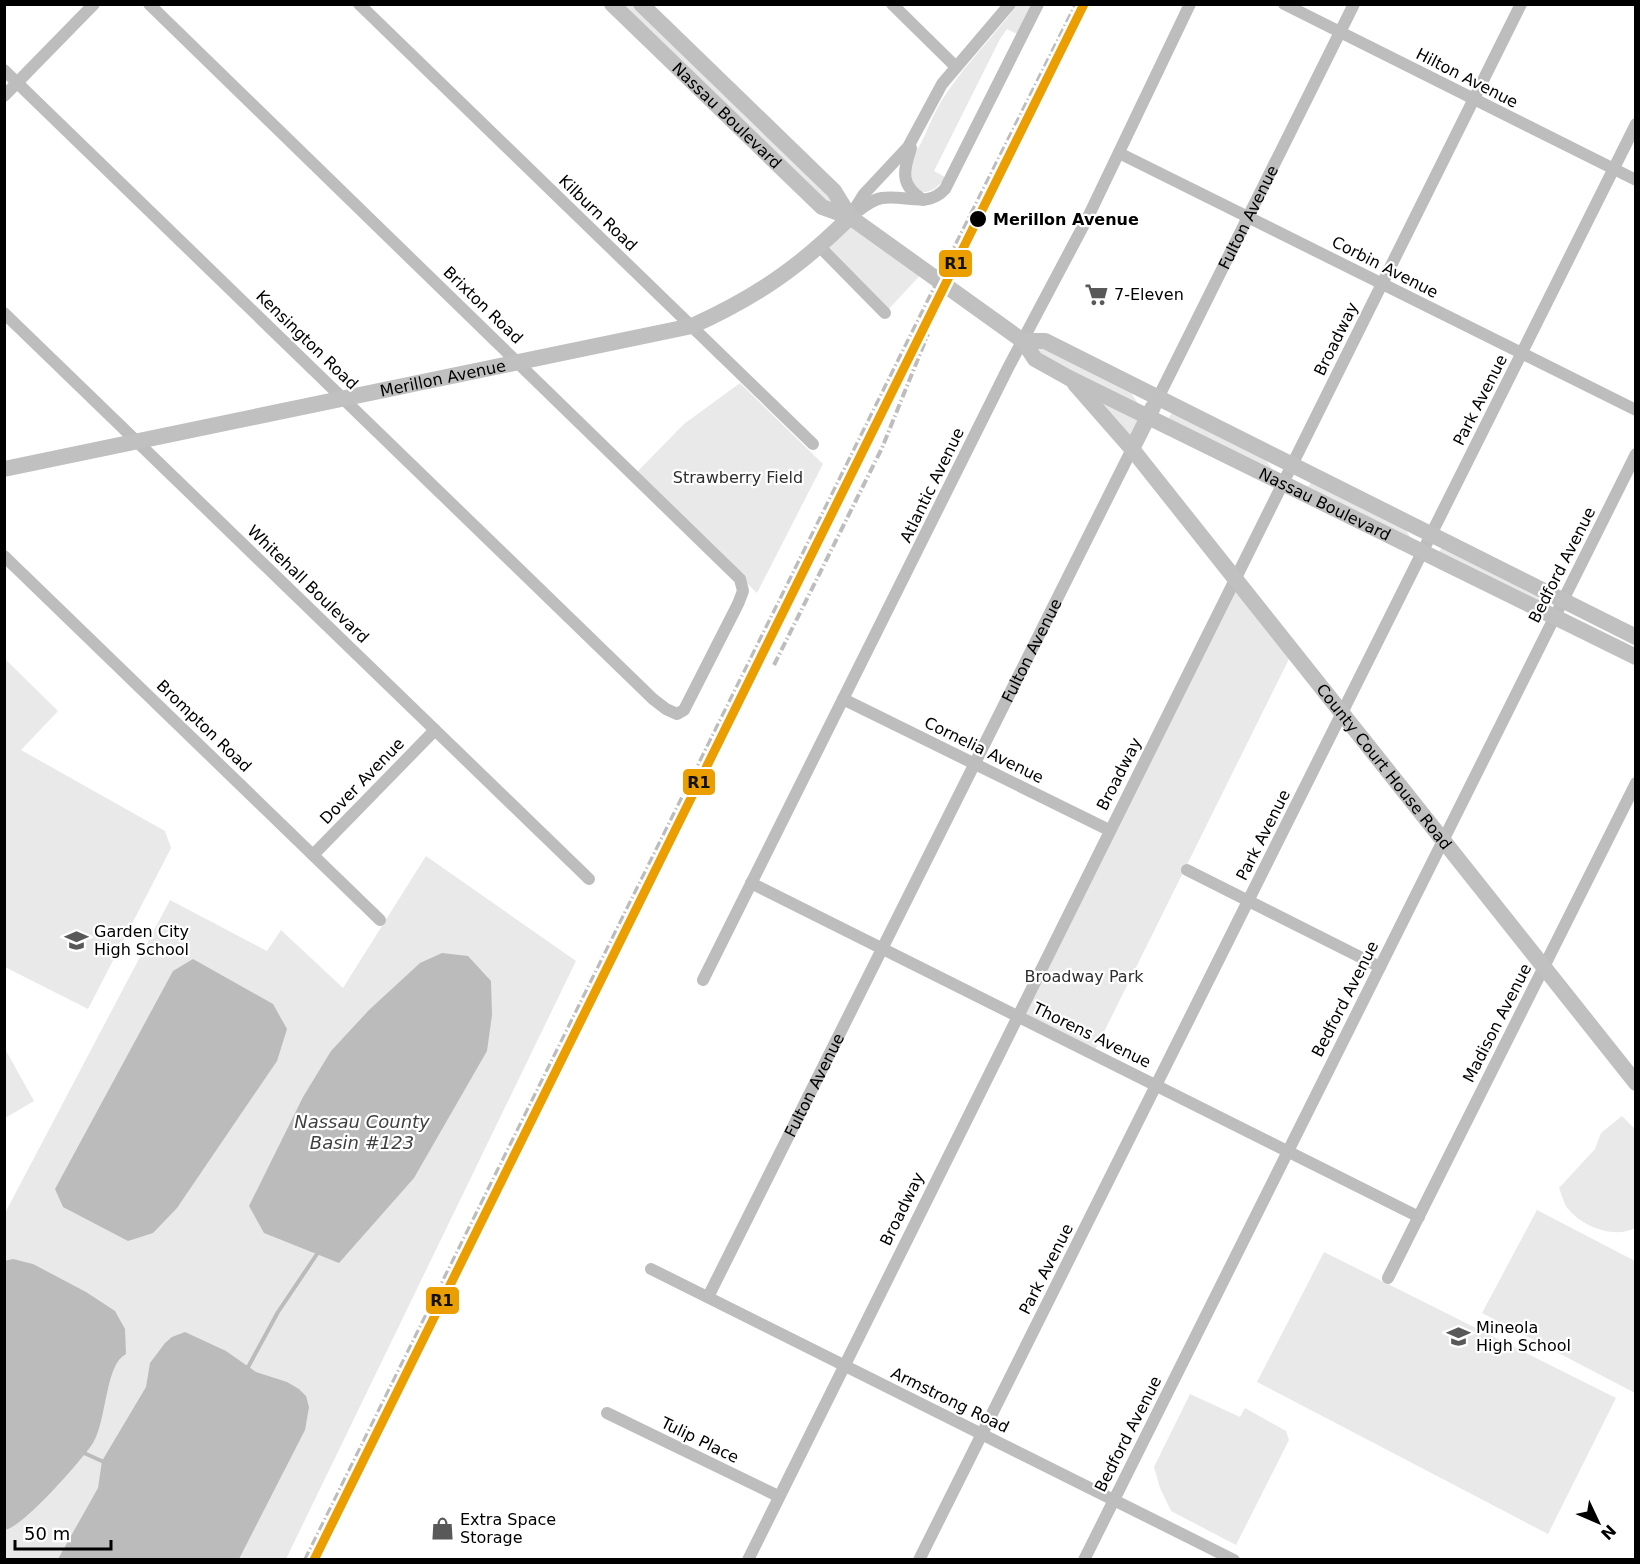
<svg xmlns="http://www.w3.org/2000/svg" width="1640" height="1564" font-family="'DejaVu Sans',sans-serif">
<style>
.green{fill:#e9e9e9}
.water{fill:#bbb}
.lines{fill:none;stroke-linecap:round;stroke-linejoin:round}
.stream{stroke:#bbb;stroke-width:4}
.street{stroke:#bdbdbd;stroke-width:12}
.secondary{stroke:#c0c0c0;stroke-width:16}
.rail{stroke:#bdbdbd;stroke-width:4;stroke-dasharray:9 3 1.5 3;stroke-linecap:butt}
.rail-1-casing{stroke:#fff;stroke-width:14}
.rail-1{stroke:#eb9e00;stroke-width:9}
.stop-dot{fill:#000;stroke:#fff;stroke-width:2}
.labels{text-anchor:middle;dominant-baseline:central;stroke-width:4.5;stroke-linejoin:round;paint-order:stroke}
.street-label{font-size:16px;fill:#000;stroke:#fff}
.stop-label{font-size:16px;font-weight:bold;fill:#000;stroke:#fff;text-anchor:start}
.poi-label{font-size:16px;fill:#000;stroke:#fff;text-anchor:start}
.park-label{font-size:16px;fill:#2e2e2e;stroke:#fff}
.water-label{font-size:18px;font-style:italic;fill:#3f3f3f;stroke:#fff}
.line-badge{stroke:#fff;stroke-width:2}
.pale-badge-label{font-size:16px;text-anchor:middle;font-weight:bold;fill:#111}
</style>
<rect width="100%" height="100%" fill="#fff"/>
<g class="green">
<polygon points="612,5 640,5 818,176 841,212 822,207"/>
<path d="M1017,5h14l-14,29 -10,-5 -7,10 -66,132 11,6c-15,26 -40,15 -36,-9 1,-9 10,-20 14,-29 7,-15 13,-31 23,-45 21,-32 49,-59 71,-89z"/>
<polygon points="850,217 925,270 885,313 819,246"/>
<polygon points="1037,346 1130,391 1137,402 1136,404 1035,353"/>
<polygon points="740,383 823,464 757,593 635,474 684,424"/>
<polygon points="1079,385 1145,418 1131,445"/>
<polygon points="1172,413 1264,457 1272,469 1170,420 1169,417"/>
<polygon points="1311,482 1404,527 1411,538 1308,487"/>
<polygon points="1442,547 1535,592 1542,604 1439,552"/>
<polygon points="1234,580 1292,653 1093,1054 1017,1016"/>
<polygon points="5,659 58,711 21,750 165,831 171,848 88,1009 5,967"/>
<polygon points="426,856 576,961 286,1559 5,1560 5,1213 170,900 267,951 281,930 343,988"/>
<polygon points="5,1049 34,1101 5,1118 4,1118"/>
<path d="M1622,1116l13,13v99c-21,11 -51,-1 -66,-18 -5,-5 -7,-15 -10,-22l36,-39 6,-16z"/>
<polygon points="1537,1210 1635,1261 1635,1393 1482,1313"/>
<polygon points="1324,1252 1616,1398 1548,1534 1257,1382"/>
<polygon points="1190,1394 1240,1417 1245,1408 1286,1431 1289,1440 1236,1545 1171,1511 1160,1488 1154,1467"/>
</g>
<g class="water">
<polygon points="442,953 468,956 491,981 492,1015 487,1051 414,1178 339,1263 264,1233 249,1206 303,1097 331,1051 369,1010 420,963"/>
<polygon points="193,959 273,1004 287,1029 277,1061 177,1208 153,1233 128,1241 63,1207 55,1189 173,971"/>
<path d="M13,1259l20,5 53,28 29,19 10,18 1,25c-21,10 -19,66 -33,89 -11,17 -70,84 -88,87l-1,-269z"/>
<polygon points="185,1332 226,1351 256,1372 287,1382 299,1389 306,1396 309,1407 305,1430 239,1559 58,1559 98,1488 102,1461 146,1387 150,1363 165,1343 172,1337"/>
</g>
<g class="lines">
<g class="stream">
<polyline points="247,1369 278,1312 317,1254"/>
<polyline points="84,1453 104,1462"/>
</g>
<g class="street">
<polyline points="359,4 813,444"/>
<polyline points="892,4 956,67"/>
<polyline points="1284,4 1636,180"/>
<polyline points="4,70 653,699 666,709 677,714 684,710 738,604 743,591 740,579 149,4"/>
<polyline points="4,96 94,4"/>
<path d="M911,148c-8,24 -11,37 12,52"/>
<polyline points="1119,153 1636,410"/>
<polyline points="852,213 864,194 908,147 942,84 1010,4"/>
<path d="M850,217c10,-7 20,-17 32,-19 23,-4 45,11 63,-9l93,-185"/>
<polyline points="819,246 885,313"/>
<polyline points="4,313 589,879"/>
<path id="s1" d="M1158,398l196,-394"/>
<polyline points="4,556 380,920"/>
<polyline points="843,699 1109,830"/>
<polyline points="313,855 435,730"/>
<polyline points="1187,870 1380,967"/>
<polyline points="751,883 1419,1217"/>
<polyline points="703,980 1008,368 1088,217 1190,4"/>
<polyline points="651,1269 1234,1560"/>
<polyline points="1388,1278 1636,783"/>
<path id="s2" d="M708,1297l424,-848"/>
<polyline points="607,1413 778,1496"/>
<polyline points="748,1560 1521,4"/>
<polyline points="919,1560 1636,124"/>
<polyline points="1084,1560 1636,454"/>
</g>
<g class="secondary">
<path id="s3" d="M612,4l210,203 28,10"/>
<path id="s4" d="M641,4l193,187 16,26 173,124 12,18 34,19 567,279"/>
<polyline points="1023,341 1045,341 1636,637"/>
<path id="s5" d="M1075,384l57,65 504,634"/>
<polyline points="1132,449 1153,407"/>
<path id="s6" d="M4,469l688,-143c64,-29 108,-59 158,-109"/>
</g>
<g class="rail">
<polyline points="774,665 882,448 928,334"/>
<polyline points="305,1560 939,278 1076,4"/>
</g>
<defs>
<polyline id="rail-1" points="314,1560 1084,4"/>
</defs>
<use href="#rail-1" class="rail-1-casing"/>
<use href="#rail-1" class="rail-1"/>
</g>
<defs>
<symbol id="supermarket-bare" viewBox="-9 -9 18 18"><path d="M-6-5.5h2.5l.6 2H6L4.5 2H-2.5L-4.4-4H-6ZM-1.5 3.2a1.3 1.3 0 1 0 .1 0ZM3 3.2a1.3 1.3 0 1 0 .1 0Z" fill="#595959" stroke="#fff" stroke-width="2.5" paint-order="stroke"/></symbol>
<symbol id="school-bare" viewBox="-9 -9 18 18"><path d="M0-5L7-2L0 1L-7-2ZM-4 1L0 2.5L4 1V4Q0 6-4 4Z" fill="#595959" stroke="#fff" stroke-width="2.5" paint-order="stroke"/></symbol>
<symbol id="shop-bare" viewBox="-9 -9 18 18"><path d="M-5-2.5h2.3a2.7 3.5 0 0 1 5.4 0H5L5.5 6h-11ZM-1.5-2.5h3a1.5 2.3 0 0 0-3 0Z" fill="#595959" stroke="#fff" stroke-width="2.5" paint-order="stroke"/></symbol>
</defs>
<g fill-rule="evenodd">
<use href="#supermarket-bare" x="1080" y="278" width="33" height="33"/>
<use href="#school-bare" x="60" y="924" width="33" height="33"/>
<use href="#school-bare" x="1442" y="1320" width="33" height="33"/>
<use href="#shop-bare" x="426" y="1512" width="33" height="33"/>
</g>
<circle class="stop-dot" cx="978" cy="219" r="9"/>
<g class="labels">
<g class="street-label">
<text transform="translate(1467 78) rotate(27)">Hilton Avenue</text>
<text stroke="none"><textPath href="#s3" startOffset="160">Nassau Boulevard</textPath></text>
<text transform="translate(598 213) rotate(44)">Kilburn Road</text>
<text stroke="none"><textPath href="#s1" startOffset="202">Fulton Avenue</textPath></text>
<text transform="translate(1385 267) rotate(27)">Corbin Avenue</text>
<text transform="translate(483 305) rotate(44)">Brixton Road</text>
<text transform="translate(1336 339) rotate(-64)">Broadway</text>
<text transform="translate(307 340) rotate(44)">Kensington Road</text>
<text stroke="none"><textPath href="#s6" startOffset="448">Merillon Avenue</textPath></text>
<text transform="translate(1480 400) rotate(-63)">Park Avenue</text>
<text transform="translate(932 485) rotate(-64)">Atlantic Avenue</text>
<text stroke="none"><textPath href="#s4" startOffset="858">Nassau Boulevard</textPath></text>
<text transform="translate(1562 565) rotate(-63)">Bedford Avenue</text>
<text transform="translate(308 584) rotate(44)">Whitehall Boulevard</text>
<text stroke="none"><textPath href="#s2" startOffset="723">Fulton Avenue</textPath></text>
<text transform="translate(204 726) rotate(44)">Brompton Road</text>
<text transform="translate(984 750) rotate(26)">Cornelia Avenue</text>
<text stroke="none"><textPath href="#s5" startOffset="492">County Court House Road</textPath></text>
<text transform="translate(1119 774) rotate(-63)">Broadway</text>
<text transform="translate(362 781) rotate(-46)">Dover Avenue</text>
<text transform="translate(1263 835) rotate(-63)">Park Avenue</text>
<text transform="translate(1345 999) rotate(-63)">Bedford Avenue</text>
<text transform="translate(1497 1023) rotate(-63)">Madison Avenue</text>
<text transform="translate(1092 1035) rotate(26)">Thorens Avenue</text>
<text stroke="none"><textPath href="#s2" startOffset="237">Fulton Avenue</textPath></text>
<text transform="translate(902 1209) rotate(-64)">Broadway</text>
<text transform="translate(1046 1269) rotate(-63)">Park Avenue</text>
<text transform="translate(950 1400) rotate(26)">Armstrong Road</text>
<text transform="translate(1128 1434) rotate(-63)">Bedford Avenue</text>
<text transform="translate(700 1440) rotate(26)">Tulip Place</text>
</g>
<g class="stop-label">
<text x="993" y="219">Merillon Avenue</text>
</g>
<g class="poi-label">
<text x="1114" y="294">7-Eleven</text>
<text x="94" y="931">Garden City<tspan x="94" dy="18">High School</tspan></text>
<text x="1476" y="1327">Mineola<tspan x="1476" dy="18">High School</tspan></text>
<text x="460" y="1519">Extra Space<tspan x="460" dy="18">Storage</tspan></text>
</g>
<g class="park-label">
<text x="738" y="477">Strawberry Field</text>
<text x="1084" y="976">Broadway Park</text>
</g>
<g class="water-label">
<text x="362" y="1121">Nassau County<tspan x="362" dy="21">Basin #123</tspan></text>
</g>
</g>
<g class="line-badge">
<rect x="938" y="249" width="35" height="29" rx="6" fill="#eb9e00"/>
<rect x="682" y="768" width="34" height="28" rx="6" fill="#eb9e00"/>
<rect x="425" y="1286" width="35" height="29" rx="6" fill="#eb9e00"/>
</g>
<g class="pale-badge-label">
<text x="956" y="269">R1</text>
<text x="699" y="788">R1</text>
<text x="442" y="1306">R1</text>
</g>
<rect width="1640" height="1564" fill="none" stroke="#000000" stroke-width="12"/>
<g transform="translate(1598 1522) rotate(134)" stroke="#ffffff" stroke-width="4.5" paint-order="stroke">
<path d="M0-4.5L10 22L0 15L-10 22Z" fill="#000000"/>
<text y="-9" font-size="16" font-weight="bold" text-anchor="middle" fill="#000000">N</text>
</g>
<path d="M15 1540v9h96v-9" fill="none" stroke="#000000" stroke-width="3"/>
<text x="24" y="1540" font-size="18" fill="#000000" stroke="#ffffff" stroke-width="4.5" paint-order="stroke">50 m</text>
</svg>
